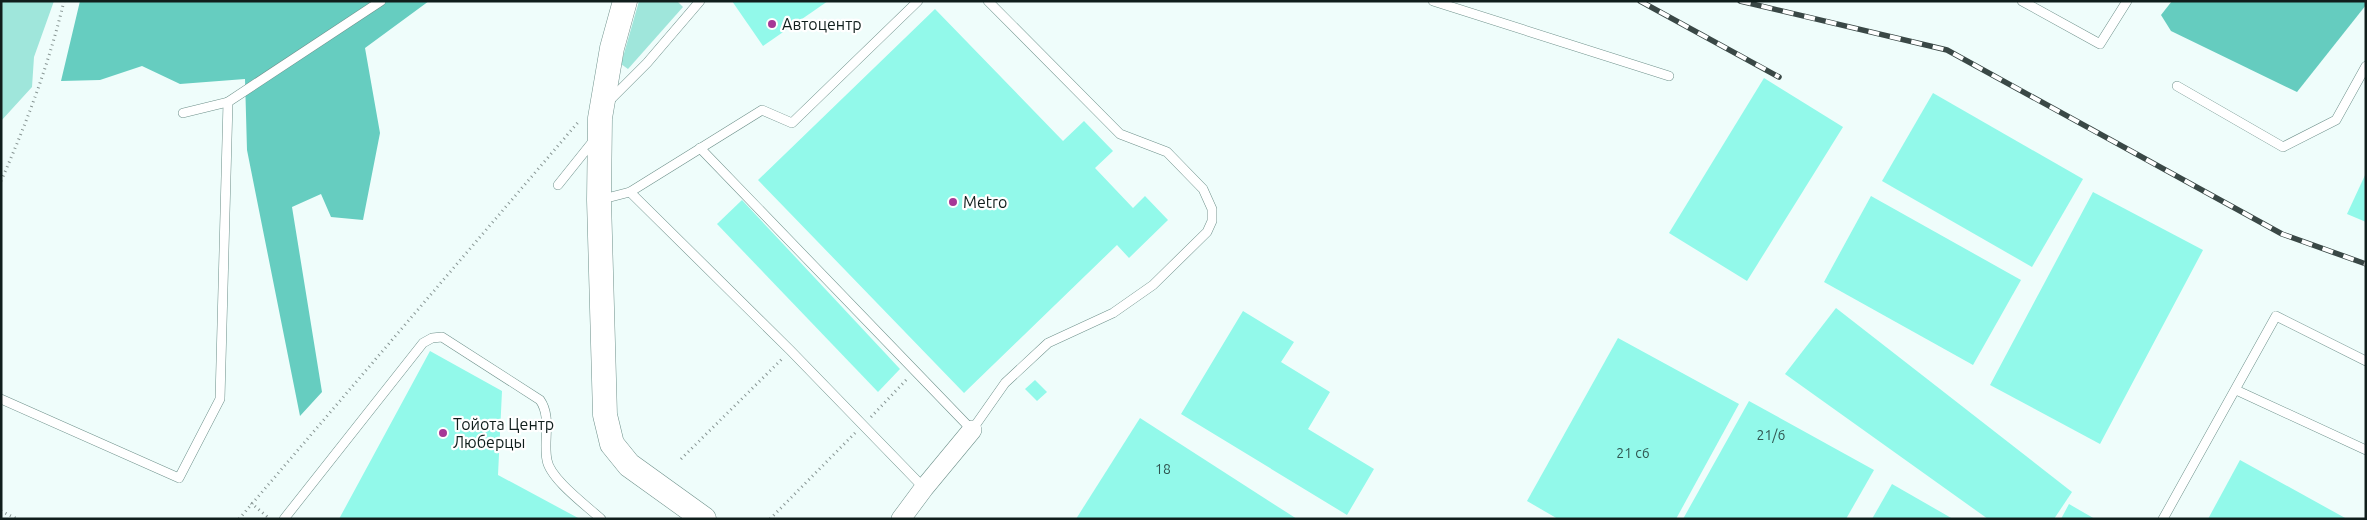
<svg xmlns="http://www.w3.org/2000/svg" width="2367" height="520" font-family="Ubuntu,sans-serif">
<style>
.green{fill:#9fe6db}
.forest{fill:#66cdc0}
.water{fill:#65ccbf}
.building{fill:#92f9ea}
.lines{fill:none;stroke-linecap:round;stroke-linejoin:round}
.service-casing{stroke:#6e918b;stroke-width:10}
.minor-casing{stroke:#6e918b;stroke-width:20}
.tertiary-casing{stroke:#6e918b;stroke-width:25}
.path{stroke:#889694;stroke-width:3;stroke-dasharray:1 4;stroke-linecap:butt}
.service{stroke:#fff;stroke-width:9}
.minor{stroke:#fff;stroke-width:19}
.tertiary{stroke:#fff;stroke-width:24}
.rail-casing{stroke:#3a4846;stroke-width:5.5}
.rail{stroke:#fff;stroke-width:4;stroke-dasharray:11;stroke-linecap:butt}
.poi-dot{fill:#a63896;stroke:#fff;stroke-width:2}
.labels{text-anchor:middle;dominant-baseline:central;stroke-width:4.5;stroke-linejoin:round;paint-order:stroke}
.number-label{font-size:14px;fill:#305550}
.poi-label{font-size:16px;fill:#101e1c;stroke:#fff;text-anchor:start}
</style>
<rect width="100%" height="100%" fill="#effdfb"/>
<g class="green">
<polygon points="1,1 54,1 34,57 32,87 1,121"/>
<polygon points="639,1 677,1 683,7 628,69 621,64"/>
</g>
<polygon class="forest" points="80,1 429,1 365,48 380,133 363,220 331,217 321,194 292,207 322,392 300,416 247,150 245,79 180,84 142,66 100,80 61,81"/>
<polygon class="water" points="2172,1 2366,1 2366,5 2297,92 2171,31 2161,15"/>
<g class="building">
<polygon points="732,1 828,1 763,46"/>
<polygon points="935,9 1063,141 1084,121 1113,151 1095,168 1133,208 1145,196 1168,220 1129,258 1117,245 964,393 758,180"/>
<polygon points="1764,78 1843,127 1747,281 1669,233"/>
<polygon points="1933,93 2083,179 2032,267 1882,181"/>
<polygon points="2366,173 2366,222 2347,214"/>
<polygon points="2093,192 2203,250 2100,444 1990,385"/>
<polygon points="1871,196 2021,280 1973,365 1824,282"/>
<polygon points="742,200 900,369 878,392 717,224"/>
<polygon points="1836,308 2072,492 2054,519 1988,519 1785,374"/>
<polygon points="1243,311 1294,342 1281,362 1330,392 1308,429 1374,469 1347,515 1181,414"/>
<polygon points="1618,338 1739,404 1676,519 1558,519 1527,501"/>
<polygon points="430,351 502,391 498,475 580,519 339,519"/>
<polygon points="1035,380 1047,392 1037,401 1025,389"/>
<polygon points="1749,401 1874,470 1846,519 1683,519"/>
<polygon points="1140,418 1297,519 1076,519"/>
<polygon points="2240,460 2347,519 2208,519"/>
<polygon points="1892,484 1953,519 1872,519"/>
<polygon points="2069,504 2095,519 2061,519"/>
</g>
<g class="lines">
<defs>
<g id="service">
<polyline points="1433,1 1669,76"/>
<polyline points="2022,1 2100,44 2127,1"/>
<polyline points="2177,86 2283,147 2336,120 2366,66"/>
<polyline points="609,101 647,63 700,1"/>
<polyline points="183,113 228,102"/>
<polyline points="700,148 972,430 1005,383 1048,343 1113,313 1153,285 1207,232 1212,221 1212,209 1203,189 1167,152 1120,134 988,1"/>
<polyline points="558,185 594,140"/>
<polyline points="630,192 790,350 924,488"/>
<polyline points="599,200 630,192 762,110 792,123 918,1"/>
<polyline points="2236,390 2366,450"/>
<polyline points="1,399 179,478 220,399 228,102 381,1"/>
<path d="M284,519l139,-176 9,-5 10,-1 98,63c12,17 3,41 7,60 3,19 40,46 54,59"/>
<polyline points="2163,519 2276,316 2366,361"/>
</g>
<polyline id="minor" points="901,519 924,488 972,430"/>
<polyline id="tertiary" points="625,1 612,48 600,118 599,200 605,415 612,444 629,465 704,519"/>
</defs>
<use href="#service" class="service-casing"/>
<use href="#minor" class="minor-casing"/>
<use href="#tertiary" class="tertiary-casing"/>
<g class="path">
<path d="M1,181c26,-59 48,-117 63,-180"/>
<polyline points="871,417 908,378"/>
<polyline points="681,459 782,359"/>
<polyline points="251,503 270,519"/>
<polyline points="1,511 17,519"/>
<polyline points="239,519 580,120"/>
<polyline points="770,519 856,432"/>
</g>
<use href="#service" class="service"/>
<use href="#minor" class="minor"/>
<use href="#tertiary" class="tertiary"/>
<defs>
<g id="rail">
<polyline points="1640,1 1779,77"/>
<polyline points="1740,1 1947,50 2282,234 2366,264"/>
</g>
</defs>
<use href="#rail" class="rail-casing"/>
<use href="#rail" class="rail"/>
</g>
<g class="poi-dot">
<circle cx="772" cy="24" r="5"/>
<circle cx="953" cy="202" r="5"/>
<circle cx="443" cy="433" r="5"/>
</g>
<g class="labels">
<g class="number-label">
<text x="1771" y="435">21/6</text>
<text x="1633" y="453">21 с6</text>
<text x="1163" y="469">18</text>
</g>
<g class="poi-label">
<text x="782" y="24">Автоцентр</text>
<text x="963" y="202">Metro</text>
<text x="453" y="424">Тойота Центр<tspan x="453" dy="18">Люберцы</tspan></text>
</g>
</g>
<rect width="2367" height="520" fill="none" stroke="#101e1c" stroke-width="5"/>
</svg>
